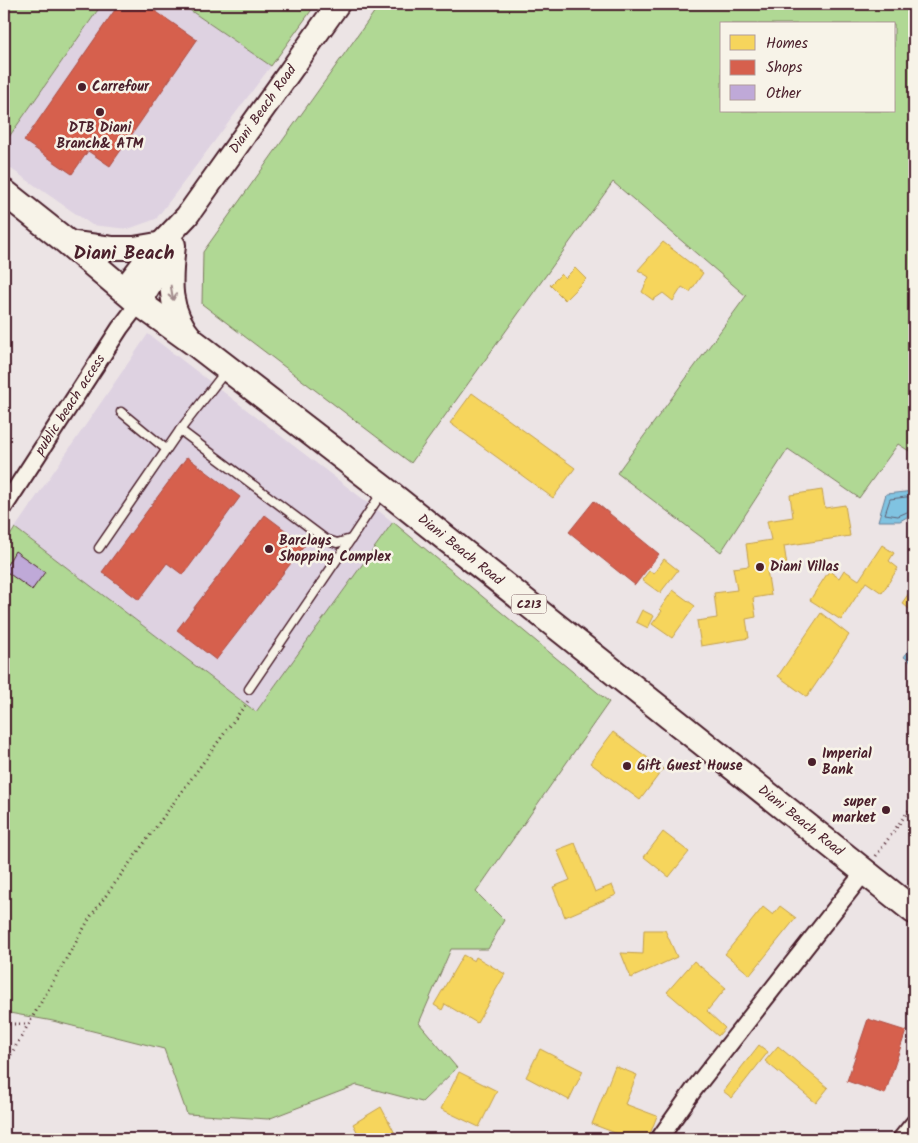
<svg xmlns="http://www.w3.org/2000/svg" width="918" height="1143" font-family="Kalam,sans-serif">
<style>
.built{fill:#ded2e1}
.green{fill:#b0d894;stroke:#7d7c60;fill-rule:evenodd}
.water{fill:#80c3e1;stroke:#6a8198}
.homes{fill:#f6d55c;stroke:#c29e4d}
.shops{fill:#d6604d;stroke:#ac4c43}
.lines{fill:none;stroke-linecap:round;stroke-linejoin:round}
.shore{stroke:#606174;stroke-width:1}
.building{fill:#bfa9d8;stroke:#4a1f2b}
.service-casing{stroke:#4a1f2b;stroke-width:11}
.minor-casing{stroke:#4a1f2b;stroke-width:20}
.secondary-casing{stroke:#4a1f2b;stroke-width:26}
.primary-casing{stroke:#4a1f2b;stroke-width:29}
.path{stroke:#4a1f2b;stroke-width:3;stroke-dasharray:1 4;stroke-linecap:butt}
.service{stroke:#f7f3e8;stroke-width:8}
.minor{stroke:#f7f3e8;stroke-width:16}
.secondary{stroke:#f7f3e8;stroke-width:22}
.primary{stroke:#f7f3e8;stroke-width:25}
.oneway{stroke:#a0898a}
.poi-dot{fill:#4a1f2b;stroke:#f7f3e8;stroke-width:2}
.labels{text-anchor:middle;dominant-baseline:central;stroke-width:5;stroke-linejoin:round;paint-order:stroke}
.shield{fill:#f7f3e8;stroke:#7e5f64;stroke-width:1}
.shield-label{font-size:12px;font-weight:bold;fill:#4a1f2b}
.poi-label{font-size:14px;font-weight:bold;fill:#4a1f2b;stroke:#f7f3e8;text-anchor:start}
.street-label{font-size:14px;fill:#4a1f2b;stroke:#f7f3e8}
.district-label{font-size:19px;font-weight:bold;fill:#4a1f2b;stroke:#f7f3e8}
</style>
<rect width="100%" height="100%" fill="#ece4e5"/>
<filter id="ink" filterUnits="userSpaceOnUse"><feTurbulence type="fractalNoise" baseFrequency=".02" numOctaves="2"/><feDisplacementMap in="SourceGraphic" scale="10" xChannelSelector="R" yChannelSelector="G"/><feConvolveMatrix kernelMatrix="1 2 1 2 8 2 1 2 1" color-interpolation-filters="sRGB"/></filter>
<g filter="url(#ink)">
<g class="built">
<polygon points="102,4 181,4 271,66 156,219 128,229 92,225 4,164 4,144"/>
<polygon points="148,334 393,522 256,712 15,528"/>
</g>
<g class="green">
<polygon points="4,4 102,4 4,144"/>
<polygon points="181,4 316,4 271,66"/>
<path d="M380,4h534v450l-16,-10 -39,54 -71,-49 -67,103 -104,-79 129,-177 -133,-114 -202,281 -209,-159 1,-52zM722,24h172v87h-172z"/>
<polygon points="393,522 609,702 476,892 504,920 488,949 451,949 419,1023 457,1068 422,1102 357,1085 268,1119 187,1114 164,1049 53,1021 4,1012 4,545 15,528 256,712"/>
</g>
<g class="water">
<polygon points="914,491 914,513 900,521 878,521 886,494"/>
<polygon points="914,642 914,664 904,657"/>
</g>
<g class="homes">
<polygon points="663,242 703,273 690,292 682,287 673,301 663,293 653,300 642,292 649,277 638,270"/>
<polygon points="575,268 586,279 565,300 550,285 561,274 565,278"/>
<polygon points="472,393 575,468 553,498 450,423"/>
<polygon points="822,490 825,508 845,505 850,536 784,546 787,566 767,570 771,595 753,598 756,617 746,619 749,638 701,646 697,621 717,618 714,593 737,590 733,568 749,566 746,544 771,540 767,521 793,517 790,495"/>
<polygon points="882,545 894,553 889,561 898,568 882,593 866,582 841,620 810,600 829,571 839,578 844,570 859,580"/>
<polygon points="664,559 678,570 660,593 642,580 649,571 654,573"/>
<polygon points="914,586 914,613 902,603"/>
<polygon points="673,590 695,606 672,638 652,624 662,611 660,609"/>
<polygon points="642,610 654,616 648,628 636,622"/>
<polygon points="821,613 849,635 807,697 778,676"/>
<polygon points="613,732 663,769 640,800 590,763"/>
<polygon points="663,832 689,852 669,877 644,857"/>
<polygon points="575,843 595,892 612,885 616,895 565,917 553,887 570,880 557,850"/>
<polygon points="780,906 796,918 750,975 725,954 763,907 773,915"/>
<polygon points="644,930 665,930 677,957 631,978 621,953 643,954"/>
<polygon points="463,955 474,961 476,957 505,974 477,1023 445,1004 442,1010 434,1005"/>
<polygon points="694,961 726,988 707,1011 725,1028 718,1036 667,992"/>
<polygon points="759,1045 768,1052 732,1098 723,1091"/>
<polygon points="778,1046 828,1088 816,1103 765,1061"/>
<polygon points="540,1049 583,1071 569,1100 526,1077"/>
<polygon points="615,1066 637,1075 625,1104 657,1116 648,1139 631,1139 592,1124"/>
<polygon points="459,1072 497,1091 479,1127 441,1109"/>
<polygon points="381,1107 398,1139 361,1139 353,1124"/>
</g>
<g class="shops">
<polygon points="119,4 145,4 197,40 110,166 88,151 72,174 24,141"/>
<polygon points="187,457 240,497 183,575 167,563 139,600 102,572"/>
<polygon points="594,501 659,554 635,585 569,532"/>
<polygon points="265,515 305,545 216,660 177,630"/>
<polygon points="868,1019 906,1031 885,1094 847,1081"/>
</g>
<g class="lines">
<polyline class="shore" points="914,496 890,499 885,514 898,516 914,509"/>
</g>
<polygon class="building" points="15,551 45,572 32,590 4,570"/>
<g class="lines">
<defs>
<g id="service">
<polyline points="225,372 180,430 325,539 337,543 351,539 383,491"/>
<polyline points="121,412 166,449"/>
<polyline points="99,548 180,430"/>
<polyline points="249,689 351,539"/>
</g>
<g id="minor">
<path id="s1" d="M4,507l116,-179 19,-25"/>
<polyline points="659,1139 695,1088 865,871"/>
<polyline points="901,1139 914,1123"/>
</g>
<g id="secondary">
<polyline points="67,242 112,248 134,248 163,243"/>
<path d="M174,245c-4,37 -7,65 19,95"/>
<path id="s2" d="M123,290l26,-34 38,-40 151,-212"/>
<polyline points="139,303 169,253"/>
</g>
<g id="primary">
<path id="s3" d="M4,192l63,50 72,61 57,41 188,145 530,422"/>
</g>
</defs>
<use href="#service" class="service-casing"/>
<use href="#minor" class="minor-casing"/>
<use href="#secondary" class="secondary-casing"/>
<use href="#primary" class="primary-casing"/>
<g class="path">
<polyline points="876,856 914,803"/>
<polyline points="4,1024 27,1024"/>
<polyline points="4,1062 10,1056 91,916 248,701"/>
</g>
<use href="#service" class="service"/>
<use href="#minor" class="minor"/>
<use href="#secondary" class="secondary"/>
<use href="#primary" class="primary"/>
</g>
<defs><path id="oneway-shaft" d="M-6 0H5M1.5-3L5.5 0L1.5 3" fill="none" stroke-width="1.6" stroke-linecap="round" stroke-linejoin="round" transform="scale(1.25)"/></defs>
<use class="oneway" href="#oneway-shaft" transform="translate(172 293) rotate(80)"/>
</g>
<g class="poi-dot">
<circle cx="82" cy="87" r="5"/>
<circle cx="100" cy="112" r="5"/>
<circle cx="269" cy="549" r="5"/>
<circle cx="760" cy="567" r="5"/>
<circle cx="812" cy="762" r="5"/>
<circle cx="627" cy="766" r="5"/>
<circle cx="886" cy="810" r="5"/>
</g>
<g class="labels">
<rect class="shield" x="511.5" y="594.5" width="35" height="19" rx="4"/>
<g class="shield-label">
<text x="529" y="604">C213</text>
</g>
<g class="poi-label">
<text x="92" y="87">Carrefour</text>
<text x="100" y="128" text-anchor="middle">DTB Diani<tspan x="100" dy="16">Branch&amp; ATM</tspan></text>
<text x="279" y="541">Barclays<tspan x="279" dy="16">Shopping Complex</tspan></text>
<text x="770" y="567">Diani Villas</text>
<text x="822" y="754">Imperial<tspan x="822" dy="16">Bank</tspan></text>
<text x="637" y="766">Gift Guest House</text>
<text x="876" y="802" text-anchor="end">super<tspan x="876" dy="16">market</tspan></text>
</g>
<g class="street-label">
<text stroke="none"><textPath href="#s2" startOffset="229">Diani Beach Road</textPath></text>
<text stroke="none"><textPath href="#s1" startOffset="122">public beach access</textPath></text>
<text stroke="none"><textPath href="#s3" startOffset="580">Diani Beach Road</textPath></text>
<text stroke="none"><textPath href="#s3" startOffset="1015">Diani Beach Road</textPath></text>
</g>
<g class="district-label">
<text x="124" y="254">Diani Beach</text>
</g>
</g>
<rect width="918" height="1143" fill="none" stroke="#f7f3e8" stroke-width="20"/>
<rect x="10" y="10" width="898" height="1123" fill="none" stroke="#4a1f2b" stroke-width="2" filter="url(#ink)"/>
<rect x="720" y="22" width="175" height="90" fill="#f7f3e8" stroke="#b29e9c"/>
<rect x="730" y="35" width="25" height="15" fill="#f6d55c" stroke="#b29e9c"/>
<text x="766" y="48" font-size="15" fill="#4a1f2b">Homes</text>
<rect x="730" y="60" width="25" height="15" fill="#d6604d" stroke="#b29e9c"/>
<text x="766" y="72" font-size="15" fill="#4a1f2b">Shops</text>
<rect x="730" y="85" width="25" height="15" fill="#bfa9d8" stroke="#b29e9c"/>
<text x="766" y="98" font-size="15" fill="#4a1f2b">Other</text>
</svg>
